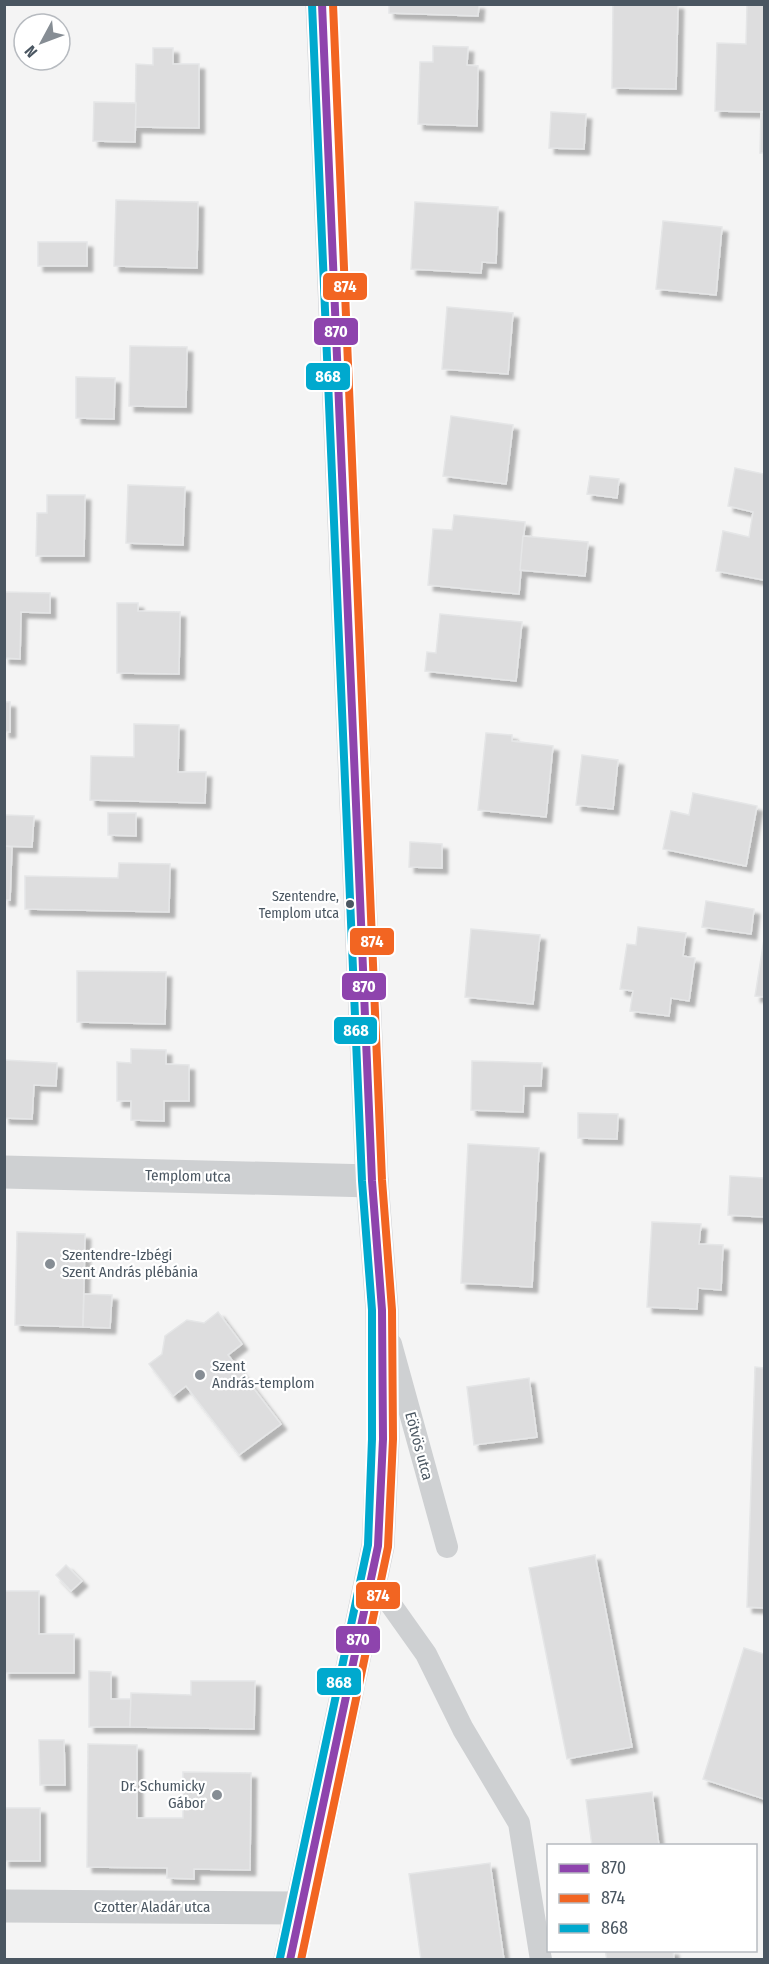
<svg xmlns="http://www.w3.org/2000/svg" width="769" height="1964" font-family="'Fira Sans Condensed',sans-serif">
<style>
.building{fill:#ddddde;stroke:#e5e6e7;stroke-width:1.5;filter:url(#shadow)}
.lines{fill:none;stroke-linecap:round;stroke-linejoin:round}
.service{stroke:#ced0d2;stroke-width:22}
.minor{stroke:#ced0d2;stroke-width:33}
.secondary{stroke:#ced0d4;stroke-width:33}
.bus-1-casing{stroke:#fff;stroke-width:12}
.bus-2-casing{stroke:#fff;stroke-width:12}
.bus-3-casing{stroke:#fff;stroke-width:12}
.bus-1{stroke:#8e44ad;stroke-width:8}
.bus-2{stroke:#f26522;stroke-width:8}
.bus-3{stroke:#00a9ce;stroke-width:8}
.bus-dot{fill:#4a5661;stroke:#fff;stroke-width:2}
.poi-dot{fill:#868d94;stroke:#fff;stroke-width:2}
.labels{text-anchor:middle;dominant-baseline:central;stroke-width:4.5;stroke-linejoin:round;paint-order:stroke}
.bus-label{font-size:14px;fill:#4a5661;stroke:#fff;text-anchor:end}
.street-label{font-size:15px;fill:#4a5661;stroke:#fff}
.poi-label{font-size:15px;fill:#4a5661;stroke:#fff;text-anchor:start}
.line-badge{stroke:#fff;stroke-width:2}
.badge-label{font-size:16px;text-anchor:middle;font-weight:bold;fill:#fff}
</style>
<defs>
<filter id="shadow"><feDropShadow dx="5.5" dy="5.5" stdDeviation="1.5" flood-color="#0004"/></filter>
</defs>
<rect width="100%" height="100%" fill="#f4f4f4"/>
<g class="building">
<polygon points="389,4 479,4 478,16 389,13"/>
<polygon points="613,4 678,4 676,89 612,88"/>
<polygon points="747,4 764,4 764,112 715,111 717,43 746,44"/>
<polygon points="433,46 468,47 467,65 478,66 477,126 418,124 420,62 433,62"/>
<polygon points="153,48 173,48 173,64 199,64 199,128 135,127 136,64 153,65"/>
<polygon points="94,102 136,103 135,142 93,141"/>
<polygon points="551,112 586,114 584,149 549,148"/>
<polygon points="761,112 764,112 764,153 760,153"/>
<polygon points="116,200 198,202 197,268 114,266"/>
<polygon points="415,202 498,207 496,263 482,262 481,273 411,269"/>
<polygon points="663,221 722,227 716,295 656,289"/>
<rect x="38" y="242" width="49" height="24"/>
<polygon points="447,307 513,313 508,374 442,369"/>
<polygon points="130,346 187,347 186,407 129,406"/>
<polygon points="76,377 115,378 114,419 76,418"/>
<polygon points="451,416 513,425 506,484 443,476"/>
<polygon points="735,468 764,474 764,580 716,571 723,531 749,537 753,512 728,506"/>
<polygon points="590,476 619,479 617,498 587,494"/>
<polygon points="128,485 185,487 183,545 126,543"/>
<polygon points="47,495 85,495 84,556 36,556 37,513 47,513"/>
<polygon points="454,515 525,522 519,594 428,585 433,529 452,530"/>
<polygon points="523,536 588,542 585,576 520,570"/>
<polygon points="4,592 50,593 50,613 21,612 20,659 4,658"/>
<polygon points="117,603 138,603 138,611 180,612 179,674 117,673"/>
<polygon points="440,614 522,622 516,681 425,671 427,652 436,653"/>
<rect x="4" y="702" width="6" height="30"/>
<polygon points="134,724 179,725 178,772 206,772 205,803 90,800 91,756 134,757"/>
<polygon points="486,733 512,735 512,741 553,746 546,817 478,810"/>
<polygon points="582,755 618,760 613,809 576,805"/>
<polygon points="693,793 757,806 746,866 663,849 671,811 689,815"/>
<polygon points="108,813 136,813 136,836 108,835"/>
<polygon points="4,815 34,816 32,847 4,846"/>
<polygon points="410,842 442,844 442,868 409,867"/>
<polygon points="4,846 12,847 10,900 4,900"/>
<polygon points="119,863 170,864 169,912 25,909 25,876 118,878"/>
<polygon points="706,901 754,909 751,934 702,927"/>
<polygon points="638,927 686,933 683,956 695,958 689,1001 671,998 669,1016 630,1011 633,991 620,989 627,944 636,945"/>
<polygon points="471,929 540,935 533,1004 465,997"/>
<polygon points="764,939 764,997 755,996"/>
<polygon points="77,971 166,972 165,1024 77,1022"/>
<polygon points="131,1049 166,1050 166,1064 189,1065 189,1101 164,1101 164,1121 131,1120 131,1101 117,1101 117,1062 131,1063"/>
<polygon points="4,1060 57,1063 56,1086 34,1085 32,1119 4,1118"/>
<polygon points="472,1061 542,1063 541,1086 524,1086 523,1112 471,1110"/>
<polygon points="578,1113 618,1114 617,1139 578,1138"/>
<polygon points="468,1144 539,1148 532,1287 461,1283"/>
<polygon points="730,1176 764,1178 764,1217 728,1215"/>
<polygon points="652,1222 701,1224 699,1244 723,1245 721,1290 698,1288 697,1309 647,1307"/>
<polygon points="17,1232 85,1234 83,1327 15,1325"/>
<polygon points="84,1294 112,1295 110,1328 83,1327"/>
<polygon points="218,1312 242,1344 228,1355 281,1424 239,1455 186,1386 173,1396 149,1364 162,1354 165,1336 187,1320 204,1323"/>
<polygon points="755,1367 764,1368 764,1608 747,1607"/>
<polygon points="529,1378 537,1437 474,1445 467,1387"/>
<polygon points="595,1555 632,1747 567,1759 529,1568"/>
<polygon points="66,1565 82,1581 71,1591 56,1575"/>
<polygon points="4,1591 39,1591 39,1634 74,1634 74,1673 4,1673"/>
<polygon points="744,1648 764,1654 764,1799 703,1779"/>
<polygon points="89,1671 111,1672 111,1699 131,1699 130,1727 89,1727"/>
<polygon points="191,1681 255,1681 254,1729 130,1727 131,1693 191,1695"/>
<polygon points="39,1740 64,1740 65,1785 40,1785"/>
<polygon points="88,1744 137,1745 137,1818 183,1818 183,1772 251,1773 250,1870 194,1869 194,1879 167,1878 167,1868 87,1867"/>
<polygon points="652,1792 659,1846 592,1846 586,1800"/>
<rect x="4" y="1808" width="36" height="53"/>
<polygon points="490,1863 504,1960 421,1960 409,1874"/>
<polygon points="605,1950 673,1950 674,1960 607,1960"/>
</g>
<g class="lines">
<g class="service">
<polyline points="391,1344 447,1547"/>
<polyline points="372,1578 426,1654 463,1729 519,1823 541,1960"/>
</g>
<g class="minor">
<polyline points="4,1172 372,1181"/>
<polyline points="4,1906 299,1908"/>
</g>
<polyline class="secondary" points="290,1960 378,1546 383,1439 382,1310 372,1181 322,4"/>
<defs>
<polyline id="bus-1" points="290,1960 378,1546 383,1439 382,1310 372,1181 322,4"/>
<polyline id="bus-2" points="301,1960 388,1547 393,1439 392,1310 382,1180 333,4"/>
<polyline id="bus-3" points="280,1958 368,1545 372,1439 372,1310 362,1181 312,4"/>
</defs>
<use href="#bus-1" class="bus-1-casing"/>
<use href="#bus-2" class="bus-2-casing"/>
<use href="#bus-3" class="bus-3-casing"/>
<use href="#bus-1" class="bus-1"/>
<use href="#bus-2" class="bus-2"/>
<use href="#bus-3" class="bus-3"/>
</g>
<circle class="bus-dot" cx="350" cy="904" r="5"/>
<g class="poi-dot">
<circle cx="50" cy="1264" r="6"/>
<circle cx="200" cy="1375" r="6"/>
<circle cx="217" cy="1795" r="6"/>
</g>
<g class="labels">
<g class="bus-label">
<text x="339" y="896">Szentendre,<tspan x="339" dy="17">Templom utca</tspan></text>
</g>
<g class="street-label">
<text transform="translate(188 1176) rotate(1)">Templom utca</text>
<text transform="translate(419 1446) rotate(75)">Eötvös utca</text>
<text x="152" y="1907">Czotter Aladár utca</text>
</g>
<g class="poi-label">
<text x="62" y="1255">Szentendre-Izbégi<tspan x="62" dy="17">Szent András plébánia</tspan></text>
<text x="212" y="1366">Szent<tspan x="212" dy="17">András-templom</tspan></text>
<text x="205" y="1786" text-anchor="end">Dr. Schumicky<tspan x="205" dy="17">Gábor</tspan></text>
</g>
</g>
<g class="line-badge">
<rect x="322" y="272" width="46" height="29" rx="6" fill="#f26522"/>
<rect x="313" y="317" width="46" height="29" rx="6" fill="#8e44ad"/>
<rect x="305" y="362" width="46" height="29" rx="6" fill="#00a9ce"/>
<rect x="349" y="927" width="46" height="29" rx="6" fill="#f26522"/>
<rect x="341" y="972" width="46" height="29" rx="6" fill="#8e44ad"/>
<rect x="333" y="1016" width="45" height="29" rx="6" fill="#00a9ce"/>
<rect x="355" y="1581" width="46" height="29" rx="6" fill="#f26522"/>
<rect x="335" y="1625" width="46" height="29" rx="6" fill="#8e44ad"/>
<rect x="316" y="1667" width="46" height="29" rx="6" fill="#00a9ce"/>
</g>
<g class="badge-label">
<text x="345" y="292">874</text>
<text x="336" y="337">870</text>
<text x="328" y="382">868</text>
<text x="372" y="947">874</text>
<text x="364" y="992">870</text>
<text x="356" y="1036">868</text>
<text x="378" y="1601">874</text>
<text x="358" y="1645">870</text>
<text x="339" y="1688">868</text>
</g>
<rect width="769" height="1964" fill="none" stroke="#4a5661" stroke-width="12"/>
<rect x="547" y="1844" width="210" height="108" fill="#ffffff" stroke="#b7bbc0" stroke-width="1.5"/>
<rect x="559" y="1864" width="30" height="9" fill="#8e44ad" stroke="#b7bbc0" stroke-width="1.5"/>
<text x="601" y="1874" font-size="18" fill="#4a5661">870</text>
<rect x="559" y="1894" width="30" height="9" fill="#f26522" stroke="#b7bbc0" stroke-width="1.5"/>
<text x="601" y="1904" font-size="18" fill="#4a5661">874</text>
<rect x="559" y="1924" width="30" height="9" fill="#00a9ce" stroke="#b7bbc0" stroke-width="1.5"/>
<text x="601" y="1934" font-size="18" fill="#4a5661">868</text>
<g transform="translate(42 42) rotate(229)"><circle r="28" fill="#ffffff" stroke="#b7bbc0" stroke-width="1.5"/>
<path d="M0-4.5L10 22L0 15L-10 22Z" fill="#868d94"/>
<text y="-9" font-size="16" font-weight="bold" text-anchor="middle" fill="#4a5661">N</text>
</g>
</svg>
